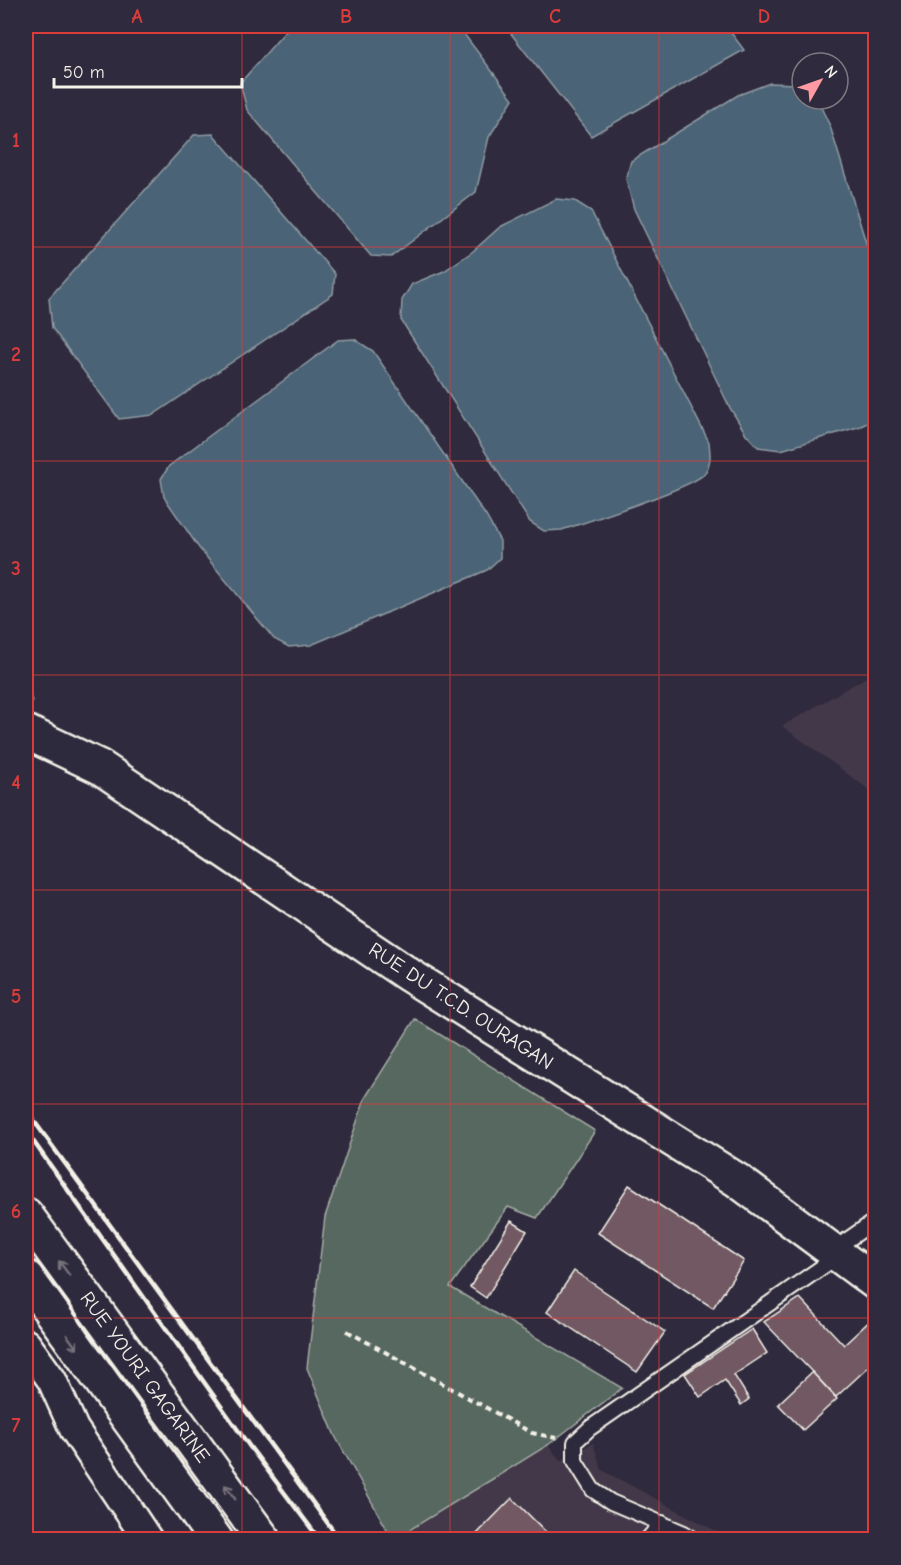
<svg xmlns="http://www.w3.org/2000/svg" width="901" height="1565" font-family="'Comic Neue',sans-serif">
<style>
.built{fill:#433849}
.green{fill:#566861;stroke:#a5aca4;stroke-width:1.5}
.water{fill:#4c6376;stroke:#8f9ca4;stroke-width:1.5}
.building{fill:#715964;stroke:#f4f1e8;stroke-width:1.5}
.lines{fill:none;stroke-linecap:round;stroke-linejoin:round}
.lane-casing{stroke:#f4f1e8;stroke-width:18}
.street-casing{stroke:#f4f1e8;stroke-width:33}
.secondary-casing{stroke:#f4f1e8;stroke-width:38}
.path{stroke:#f4f1e8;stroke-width:4;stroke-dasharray:6 4.5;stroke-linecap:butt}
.lane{stroke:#2f2a3d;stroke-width:14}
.street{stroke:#2f2a3d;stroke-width:28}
.secondary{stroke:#2f2a3d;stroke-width:33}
.rail{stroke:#f4f1e8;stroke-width:4.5}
.oneway{stroke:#747079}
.grid{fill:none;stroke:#d93c3b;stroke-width:1.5;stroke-opacity:0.55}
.labels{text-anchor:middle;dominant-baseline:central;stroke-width:4.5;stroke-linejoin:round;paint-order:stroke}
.street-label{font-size:20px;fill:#f4f1e8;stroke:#2f2a3d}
.neatline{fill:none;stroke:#d93c3b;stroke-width:2}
.grid-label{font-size:20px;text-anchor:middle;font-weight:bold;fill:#d93c3b}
</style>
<rect width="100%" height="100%" fill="#2f2a3d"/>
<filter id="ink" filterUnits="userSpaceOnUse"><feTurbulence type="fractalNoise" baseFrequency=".0167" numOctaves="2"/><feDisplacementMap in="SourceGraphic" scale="12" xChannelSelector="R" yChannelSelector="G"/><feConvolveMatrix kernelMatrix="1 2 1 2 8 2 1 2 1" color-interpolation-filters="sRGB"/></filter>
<g filter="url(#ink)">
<g class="built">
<polygon points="875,672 875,794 782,726"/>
<polygon points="593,1443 602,1470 731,1539 395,1540 548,1445 561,1461"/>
</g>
<polygon class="green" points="415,1019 595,1131 537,1218 508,1207 450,1287 622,1388 548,1445 393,1540 335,1436 307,1368 325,1217 365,1098"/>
<g class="water">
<polygon points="290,26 458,26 513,99 489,137 476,192 391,257 371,256 247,110 240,83"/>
<polygon points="505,26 726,26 744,50 591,136"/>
<polygon points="770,83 797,84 802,88 802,99 817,99 830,126 867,246 875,279 875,419 861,426 781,450 758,447 746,434 730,408 634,209 626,179 631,161 738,95"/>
<polygon points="213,134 335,274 333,294 153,415 119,419 52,328 49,298 194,135"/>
<path d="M556,199l19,2 16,10 118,231c1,12 3,20 -4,31 -10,14 -119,49 -143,57l-18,1 -14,-9 -129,-202 1,-20 10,-16 32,-13 28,-19 28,-25z"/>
<polygon points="354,339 373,351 486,516 500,541 500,558 487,570 311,645 289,647 274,639 199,548 164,497 161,479 169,466 338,340"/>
</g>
<g class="building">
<polygon points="629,1185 744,1261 713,1308 598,1233"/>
<polygon points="511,1221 527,1231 486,1298 470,1287"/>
<polygon points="574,1271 665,1332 637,1372 547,1312"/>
<polygon points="800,1298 844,1345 876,1315 876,1360 836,1397 764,1322"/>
<polygon points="752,1329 767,1353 734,1375 749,1399 741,1405 725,1380 700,1397 685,1374"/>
<polygon points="812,1372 837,1399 803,1430 778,1404"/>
<polygon points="512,1498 554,1540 471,1540"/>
</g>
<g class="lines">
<defs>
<g id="lane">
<polyline points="833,1250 876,1220"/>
<polyline points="647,1540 662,1523"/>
<polyline points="695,1540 684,1533 611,1502 593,1490 575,1461 575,1442 590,1428 838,1256"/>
</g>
<polyline id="street" points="26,1344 52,1380 74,1429 148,1540"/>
<g id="secondary">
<polyline points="26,732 100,767 409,975 737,1180 876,1283"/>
<polyline points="26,1215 264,1540"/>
<polyline points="26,1277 216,1540"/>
</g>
</defs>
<use href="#lane" class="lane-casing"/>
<use href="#street" class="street-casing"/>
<use href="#secondary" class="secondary-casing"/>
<g class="path">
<polyline points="26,687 32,706"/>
<polyline points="347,1331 532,1433 556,1438"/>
</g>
<use href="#lane" class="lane"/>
<use href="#street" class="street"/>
<use href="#secondary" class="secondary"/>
<g class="rail">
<polyline points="26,1110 340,1540"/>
<polyline points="26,1131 250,1447 320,1540"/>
</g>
</g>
<defs><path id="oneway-shaft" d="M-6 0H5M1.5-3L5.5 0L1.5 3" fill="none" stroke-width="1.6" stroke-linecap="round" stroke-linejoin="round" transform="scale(1.5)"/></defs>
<g class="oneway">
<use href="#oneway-shaft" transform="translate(64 1268) rotate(-127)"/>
<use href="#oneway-shaft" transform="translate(72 1342) rotate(54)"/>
<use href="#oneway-shaft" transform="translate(230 1492) rotate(-126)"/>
</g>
</g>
<path class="grid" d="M242,26v1514M450,26v1514M659,26v1514M26,247h850M26,461h850M26,675h850M26,890h850M26,1104h850M26,1318h850"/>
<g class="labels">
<g class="street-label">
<text transform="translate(461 1006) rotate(33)">RUE DU T.C.D. OURAGAN</text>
<text transform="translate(145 1377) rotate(54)">RUE YOURI GAGARINE</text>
</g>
</g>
<rect width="901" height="1565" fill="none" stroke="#2f2a3d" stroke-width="66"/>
<g transform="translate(820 81) rotate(50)"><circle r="28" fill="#2f2a3d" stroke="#7e7a81" stroke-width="1.5"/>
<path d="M0-4.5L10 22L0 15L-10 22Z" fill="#ff9aa2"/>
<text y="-9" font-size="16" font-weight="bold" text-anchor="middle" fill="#f4f1e8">N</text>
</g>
<path d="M54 78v9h188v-9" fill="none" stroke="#f4f1e8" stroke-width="3"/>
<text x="63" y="78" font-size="18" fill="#f4f1e8" stroke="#2f2a3d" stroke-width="4.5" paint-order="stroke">50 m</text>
<rect x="33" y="33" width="835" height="1499" class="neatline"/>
<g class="grid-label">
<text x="137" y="23">A</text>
<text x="346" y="23">B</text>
<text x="555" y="23">C</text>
<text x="764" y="23">D</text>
<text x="16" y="147">1</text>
<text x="16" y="361">2</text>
<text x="16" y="575">3</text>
<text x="16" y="789">4</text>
<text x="16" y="1003">5</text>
<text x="16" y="1218">6</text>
<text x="16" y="1432">7</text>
</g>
</svg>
